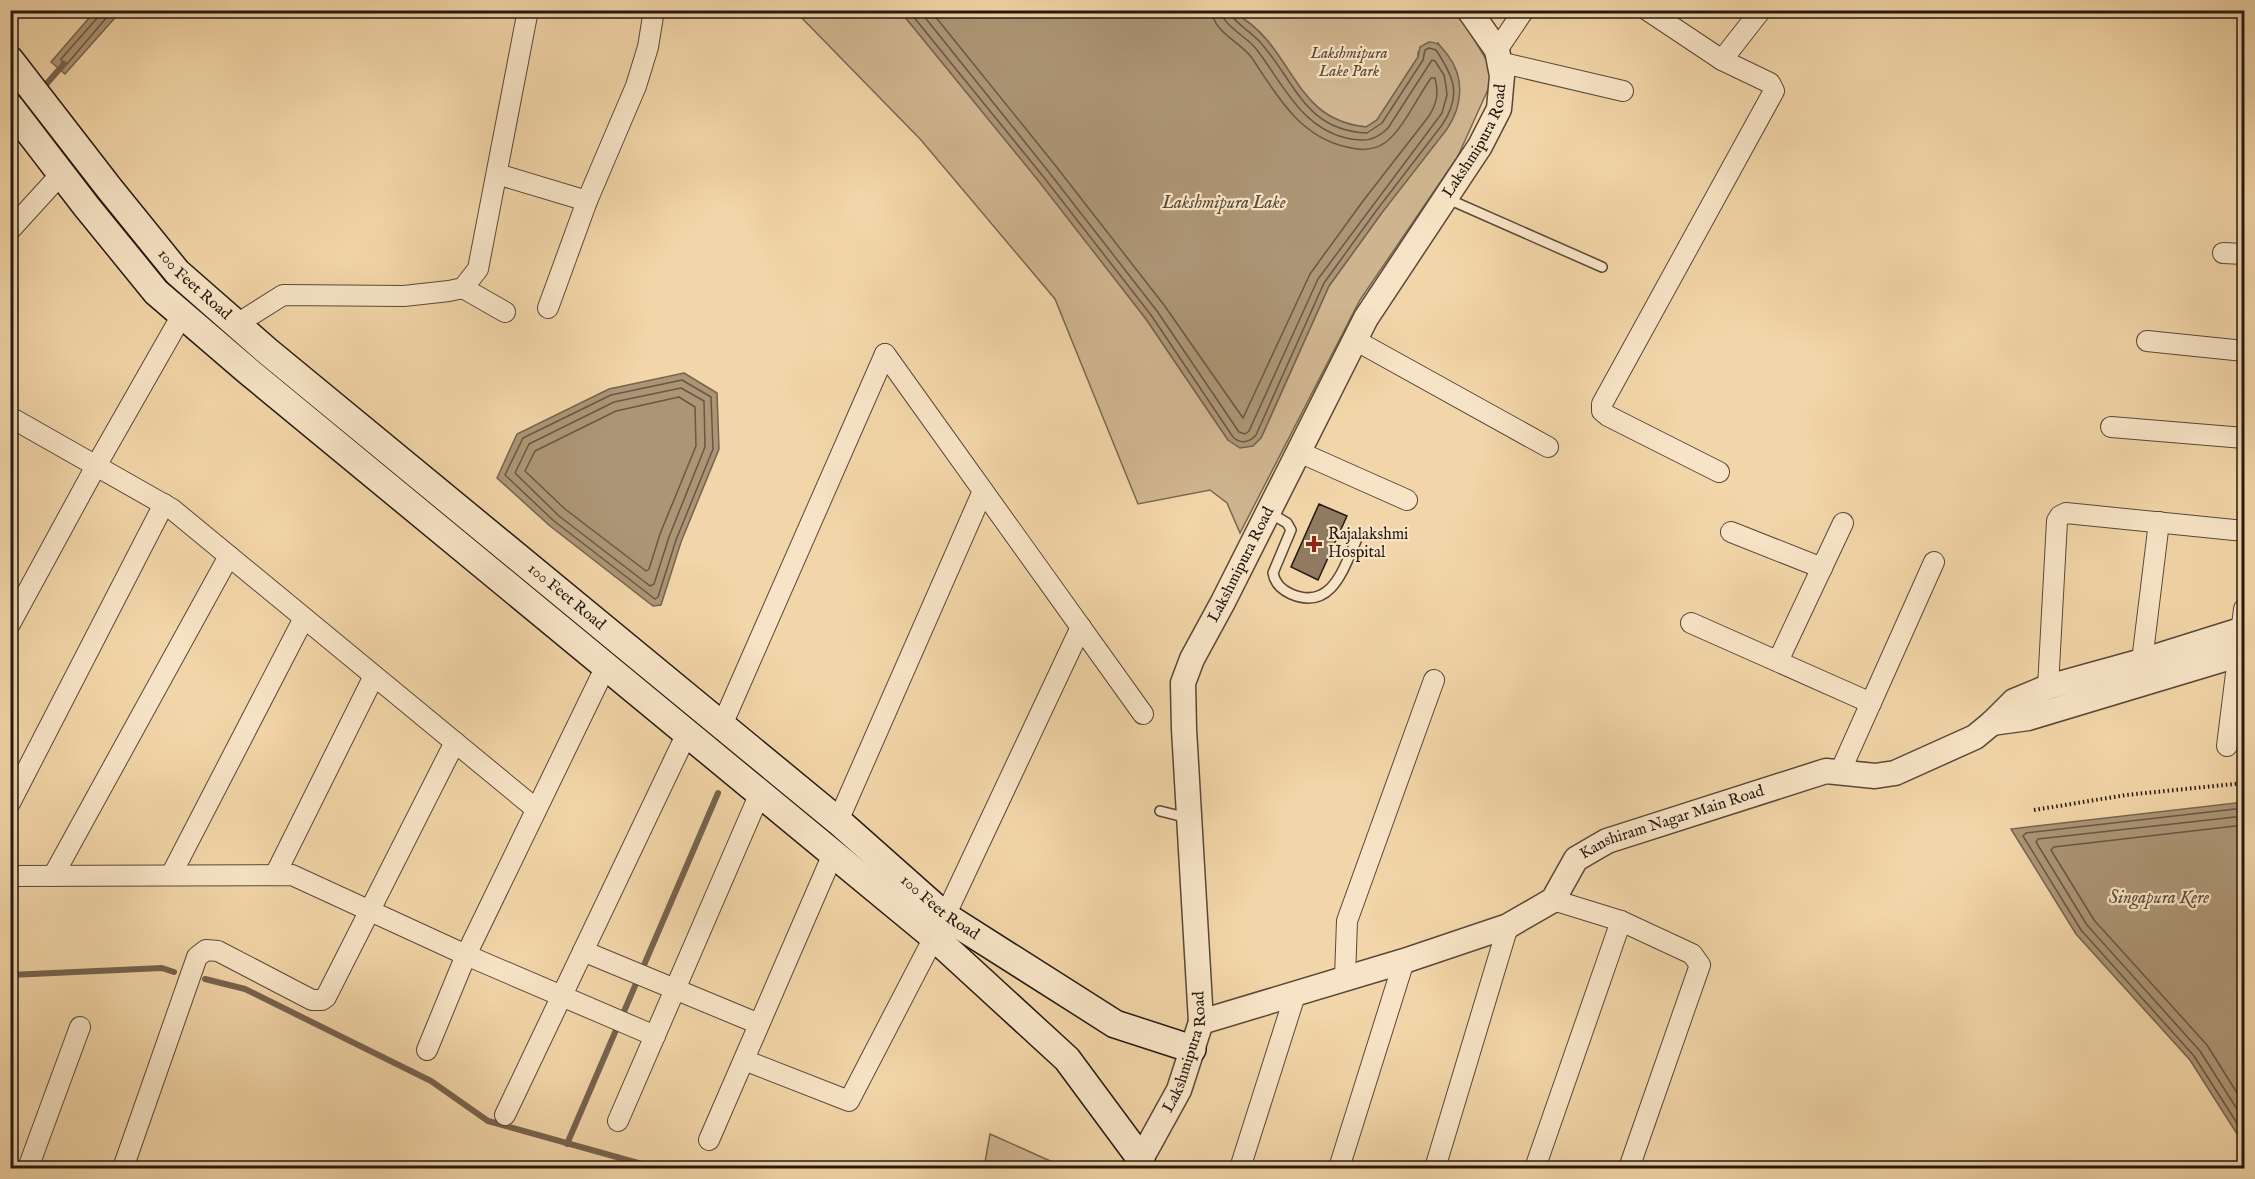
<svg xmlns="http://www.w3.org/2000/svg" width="2255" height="1179" font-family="'IM FELL English',serif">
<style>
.green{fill:#cfb58f;stroke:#7a6751;stroke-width:1.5}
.water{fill:#ac9575;stroke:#76634e;stroke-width:1.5}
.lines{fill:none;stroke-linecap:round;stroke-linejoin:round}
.shore{stroke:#685744;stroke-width:1.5}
.stream{stroke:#76634e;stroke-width:6}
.building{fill:#907b60;stroke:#251913;stroke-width:1.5}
.service-casing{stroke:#584838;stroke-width:12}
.minor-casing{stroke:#584838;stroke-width:22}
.tertiary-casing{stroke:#584838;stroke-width:27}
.secondary-casing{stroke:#251913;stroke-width:30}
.path{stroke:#251913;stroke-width:4;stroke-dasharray:1.5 3;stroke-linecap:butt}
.service{stroke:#f7e4c6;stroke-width:9}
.minor{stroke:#f7e4c6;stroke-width:20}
.tertiary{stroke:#f7e4c6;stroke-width:24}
.secondary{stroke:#f7e4c6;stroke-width:27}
.poi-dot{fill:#8f2418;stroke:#f7e4c6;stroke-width:2}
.labels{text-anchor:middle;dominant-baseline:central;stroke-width:4.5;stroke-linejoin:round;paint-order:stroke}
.park-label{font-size:16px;font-style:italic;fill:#584838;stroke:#f7e4c6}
.street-label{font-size:16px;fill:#251913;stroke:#f7e4c6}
.poi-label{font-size:16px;fill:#251913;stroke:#f7e4c6;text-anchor:start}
.water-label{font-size:18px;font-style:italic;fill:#5b4b3a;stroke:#f7e4c6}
</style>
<rect width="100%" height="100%" fill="#f2d5a8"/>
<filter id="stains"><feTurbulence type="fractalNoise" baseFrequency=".00333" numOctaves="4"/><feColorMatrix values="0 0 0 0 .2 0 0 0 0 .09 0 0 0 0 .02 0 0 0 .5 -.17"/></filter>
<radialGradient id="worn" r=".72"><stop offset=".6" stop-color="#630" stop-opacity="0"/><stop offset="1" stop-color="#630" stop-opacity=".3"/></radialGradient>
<g class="green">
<path d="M795,11h105l138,168 108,140 82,121 33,-2 68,-152 52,-72 62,-164 -5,-7 -20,9v5l-41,63 -10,7c-59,-6 -68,-48 -100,-87 -11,-13 -23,-22 -36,-29h226l38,63 -37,82 -98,144 -120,233 -13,-30 -17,-13 -72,14 -83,-205 -134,-159z"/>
<polygon points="990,1134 1066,1168 984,1168"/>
</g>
<g class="water">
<polygon points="95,11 121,11 65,74 51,62"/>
<path d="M900,11h331c13,7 25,16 36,29 32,39 41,81 99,87l11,-7 41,-63 2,-10 9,-5c10,0 12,5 18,12 18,23 16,51 0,75l-66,85 -52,72 -68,152 -8,8 -13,2 -12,-8 -82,-121 -109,-140z"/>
<polygon points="684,373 717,393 719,449 681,542 661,605 653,606 550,526 497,478 517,434 609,389"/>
<polygon points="2244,802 2244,1145 2190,1060 2076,934 2011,829"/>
</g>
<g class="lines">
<g class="shore">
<polyline points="99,10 98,17 61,59 63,64 67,64 113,10"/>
<path d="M908,10l134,165 109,140 82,122c7,7 16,6 23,-2l68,-152 52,-72 66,-86c20,-30 12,-48 -6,-75l-7,-2 -4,2 -2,10 -41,63 -15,10c-63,-3 -71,-51 -107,-91 -7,-8 -30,-23 -31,-32"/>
<path d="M919,10l129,161 109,140 82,121 6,2 4,-3 69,-152 124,-166 5,-18 -1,-9 -2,-11 -9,-14 -3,-1 -44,68c-13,13 -24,14 -42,10 -45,-11 -63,-54 -89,-88 -9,-13 -35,-24 -36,-40"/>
<path d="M930,10l125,155 109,140 79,113 67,-144 53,-73 66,-85c8,-13 10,-23 6,-38h-4c-13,18 -28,51 -45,64 -12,9 -25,9 -39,5 -47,-10 -70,-51 -95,-89 -12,-17 -39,-25 -40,-48"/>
<polygon points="682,380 711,397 713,449 676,540 658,597 655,599 554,521 505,475 523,438 611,395"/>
<polygon points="681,388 704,401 705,447 669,537 654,584 650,586 559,516 515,473 529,444 614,402"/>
<polygon points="679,397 695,407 696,446 660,534 649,569 646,571 565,509 525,471 535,451 616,411"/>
<polyline points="2244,808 2026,833 2023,836 2081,930 2194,1056 2244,1134"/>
<polyline points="2244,816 2038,839 2036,842 2087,925 2200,1051 2244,1120"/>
<polyline points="2244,825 2054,847 2051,850 2094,920 2207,1045 2244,1104"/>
</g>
<g class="stream">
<polyline points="41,90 64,64"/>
<polyline points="10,975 162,968 174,972"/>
<polyline points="205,979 245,989 431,1081 488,1121 656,1168"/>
<polyline points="567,1144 718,793"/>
</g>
</g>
<polygon class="building" points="1319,504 1347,516 1318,580 1291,567"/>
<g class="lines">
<defs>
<g id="service">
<polyline points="1448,199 1602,267"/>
<path d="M1270,513l17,10 4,7 -18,43c2,11 9,17 18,21 40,17 52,-24 65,-53"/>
<polyline points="1160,811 1180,816 1186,823"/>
</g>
<g id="minor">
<polyline points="1647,10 1722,60 1761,10"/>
<polyline points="1497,50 1524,10"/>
<polyline points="1499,62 1623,91"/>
<polyline points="497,174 587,201"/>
<polyline points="10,230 62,173"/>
<polyline points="2223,253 2244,254"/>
<polyline points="463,288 505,312"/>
<polyline points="548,308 587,201 636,86 648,47 654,10"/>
<polyline points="237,324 283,295 404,296 449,291 463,288 478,269 528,10"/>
<polyline points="1355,340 1548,447"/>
<polyline points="2147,341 2244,351"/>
<polyline points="885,354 1143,714"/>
<polyline points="10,417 172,509 536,809"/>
<polyline points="2111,427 2244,438"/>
<polyline points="1299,452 1407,500"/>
<polyline points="1719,472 1608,416 1602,411 1602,404 1774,91 1770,83 1722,60"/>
<polyline points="1731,532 1822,568"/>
<polyline points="1691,623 1871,703"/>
<polyline points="10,624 96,466 182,315"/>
<polyline points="1778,661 1843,523"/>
<polyline points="2142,661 2159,522"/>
<polyline points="2048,687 2057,521 2060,516 2066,513 2244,531"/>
<polyline points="722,725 885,354"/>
<polyline points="2227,746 2244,609"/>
<polyline points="1840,772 1934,562"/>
<polyline points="10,803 164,504"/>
<polyline points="838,821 983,491"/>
<polyline points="171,875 304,618"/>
<polyline points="275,875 374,676"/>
<polyline points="10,876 292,875 466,955 655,1036"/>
<polyline points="53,876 229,556"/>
<polyline points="1553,900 1621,921 1692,954 1700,965 1629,1168"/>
<polyline points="583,951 759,1024"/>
<polyline points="1345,977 1347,921 1434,680"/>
<polyline points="427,1050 466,955 606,666"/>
<polyline points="744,1060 849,1101 945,916 1081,627"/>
<polyline points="505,1115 687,733"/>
<polyline points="618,1121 760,793"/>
<polyline points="709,1140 833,854"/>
<polyline points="28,1168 80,1027"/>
<polyline points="123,1168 197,957 206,950 218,951 312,1000 322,1000 326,997 455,742"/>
<polyline points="1240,1168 1295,995"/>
<polyline points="1339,1168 1404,961"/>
<polyline points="1435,1168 1508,926"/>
<polyline points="1535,1168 1621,921"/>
</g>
<g id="tertiary">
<polyline points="1992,723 2028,718 2244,653"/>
<path id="s1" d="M1201,1022l203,-61 104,-35 45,-26 23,-41 31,-18 219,-70 49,5 20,-3 80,-36 17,-14 22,-22 34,-14 94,-26 102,-32"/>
<path id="s2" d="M1136,1168l43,-78 22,-68 -17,-293 -1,-46 9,-24 31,-57 143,-284 114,-172 19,-37 3,-33 -5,-26 -28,-40"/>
</g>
<g id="secondary">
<path id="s3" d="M10,60l99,128 68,84 89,78 572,471 107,95 170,108 77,25"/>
<polyline points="10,107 86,206 156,292 248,371 934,937 1067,1059 1141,1159"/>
</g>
</defs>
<use href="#service" class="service-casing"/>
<use href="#minor" class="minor-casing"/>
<use href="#tertiary" class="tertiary-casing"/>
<use href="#secondary" class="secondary-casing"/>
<polyline class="path" points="2034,810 2126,795 2244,783"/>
<use href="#service" class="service"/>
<use href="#minor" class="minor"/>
<use href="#tertiary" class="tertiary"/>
<use href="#secondary" class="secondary"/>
</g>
<path class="poi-dot" d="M1311 535h6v6h6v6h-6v6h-6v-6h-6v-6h6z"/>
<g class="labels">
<g class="park-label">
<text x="1349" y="54">Lakshmipura<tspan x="1349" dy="18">Lake Park</tspan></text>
</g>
<g class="street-label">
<text stroke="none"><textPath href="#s2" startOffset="1118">Lakshmipura Road</textPath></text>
<text stroke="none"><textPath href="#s3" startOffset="291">100 Feet Road</textPath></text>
<text stroke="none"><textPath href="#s2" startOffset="632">Lakshmipura Road</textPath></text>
<text stroke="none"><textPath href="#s3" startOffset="777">100 Feet Road</textPath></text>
<text stroke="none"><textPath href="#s1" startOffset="524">Kanshiram Nagar Main Road</textPath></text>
<text stroke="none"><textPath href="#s3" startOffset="1263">100 Feet Road</textPath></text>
<text stroke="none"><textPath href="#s2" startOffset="128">Lakshmipura Road</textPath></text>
</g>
<g class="poi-label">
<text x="1328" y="535">Rajalakshmi<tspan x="1328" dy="18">Hospital</tspan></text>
</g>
<g class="water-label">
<text x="1224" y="203">Lakshmipura Lake</text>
<text x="2159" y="898">Singapura Kere</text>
</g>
</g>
<rect width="2255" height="1179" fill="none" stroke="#f2d5a8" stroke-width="36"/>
<rect x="12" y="12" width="2231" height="1155" fill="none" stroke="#251913" stroke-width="3"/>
<rect x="18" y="18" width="2219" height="1143" fill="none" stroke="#251913" stroke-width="1.5"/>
<rect width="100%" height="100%" filter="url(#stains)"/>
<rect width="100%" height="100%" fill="url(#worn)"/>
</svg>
